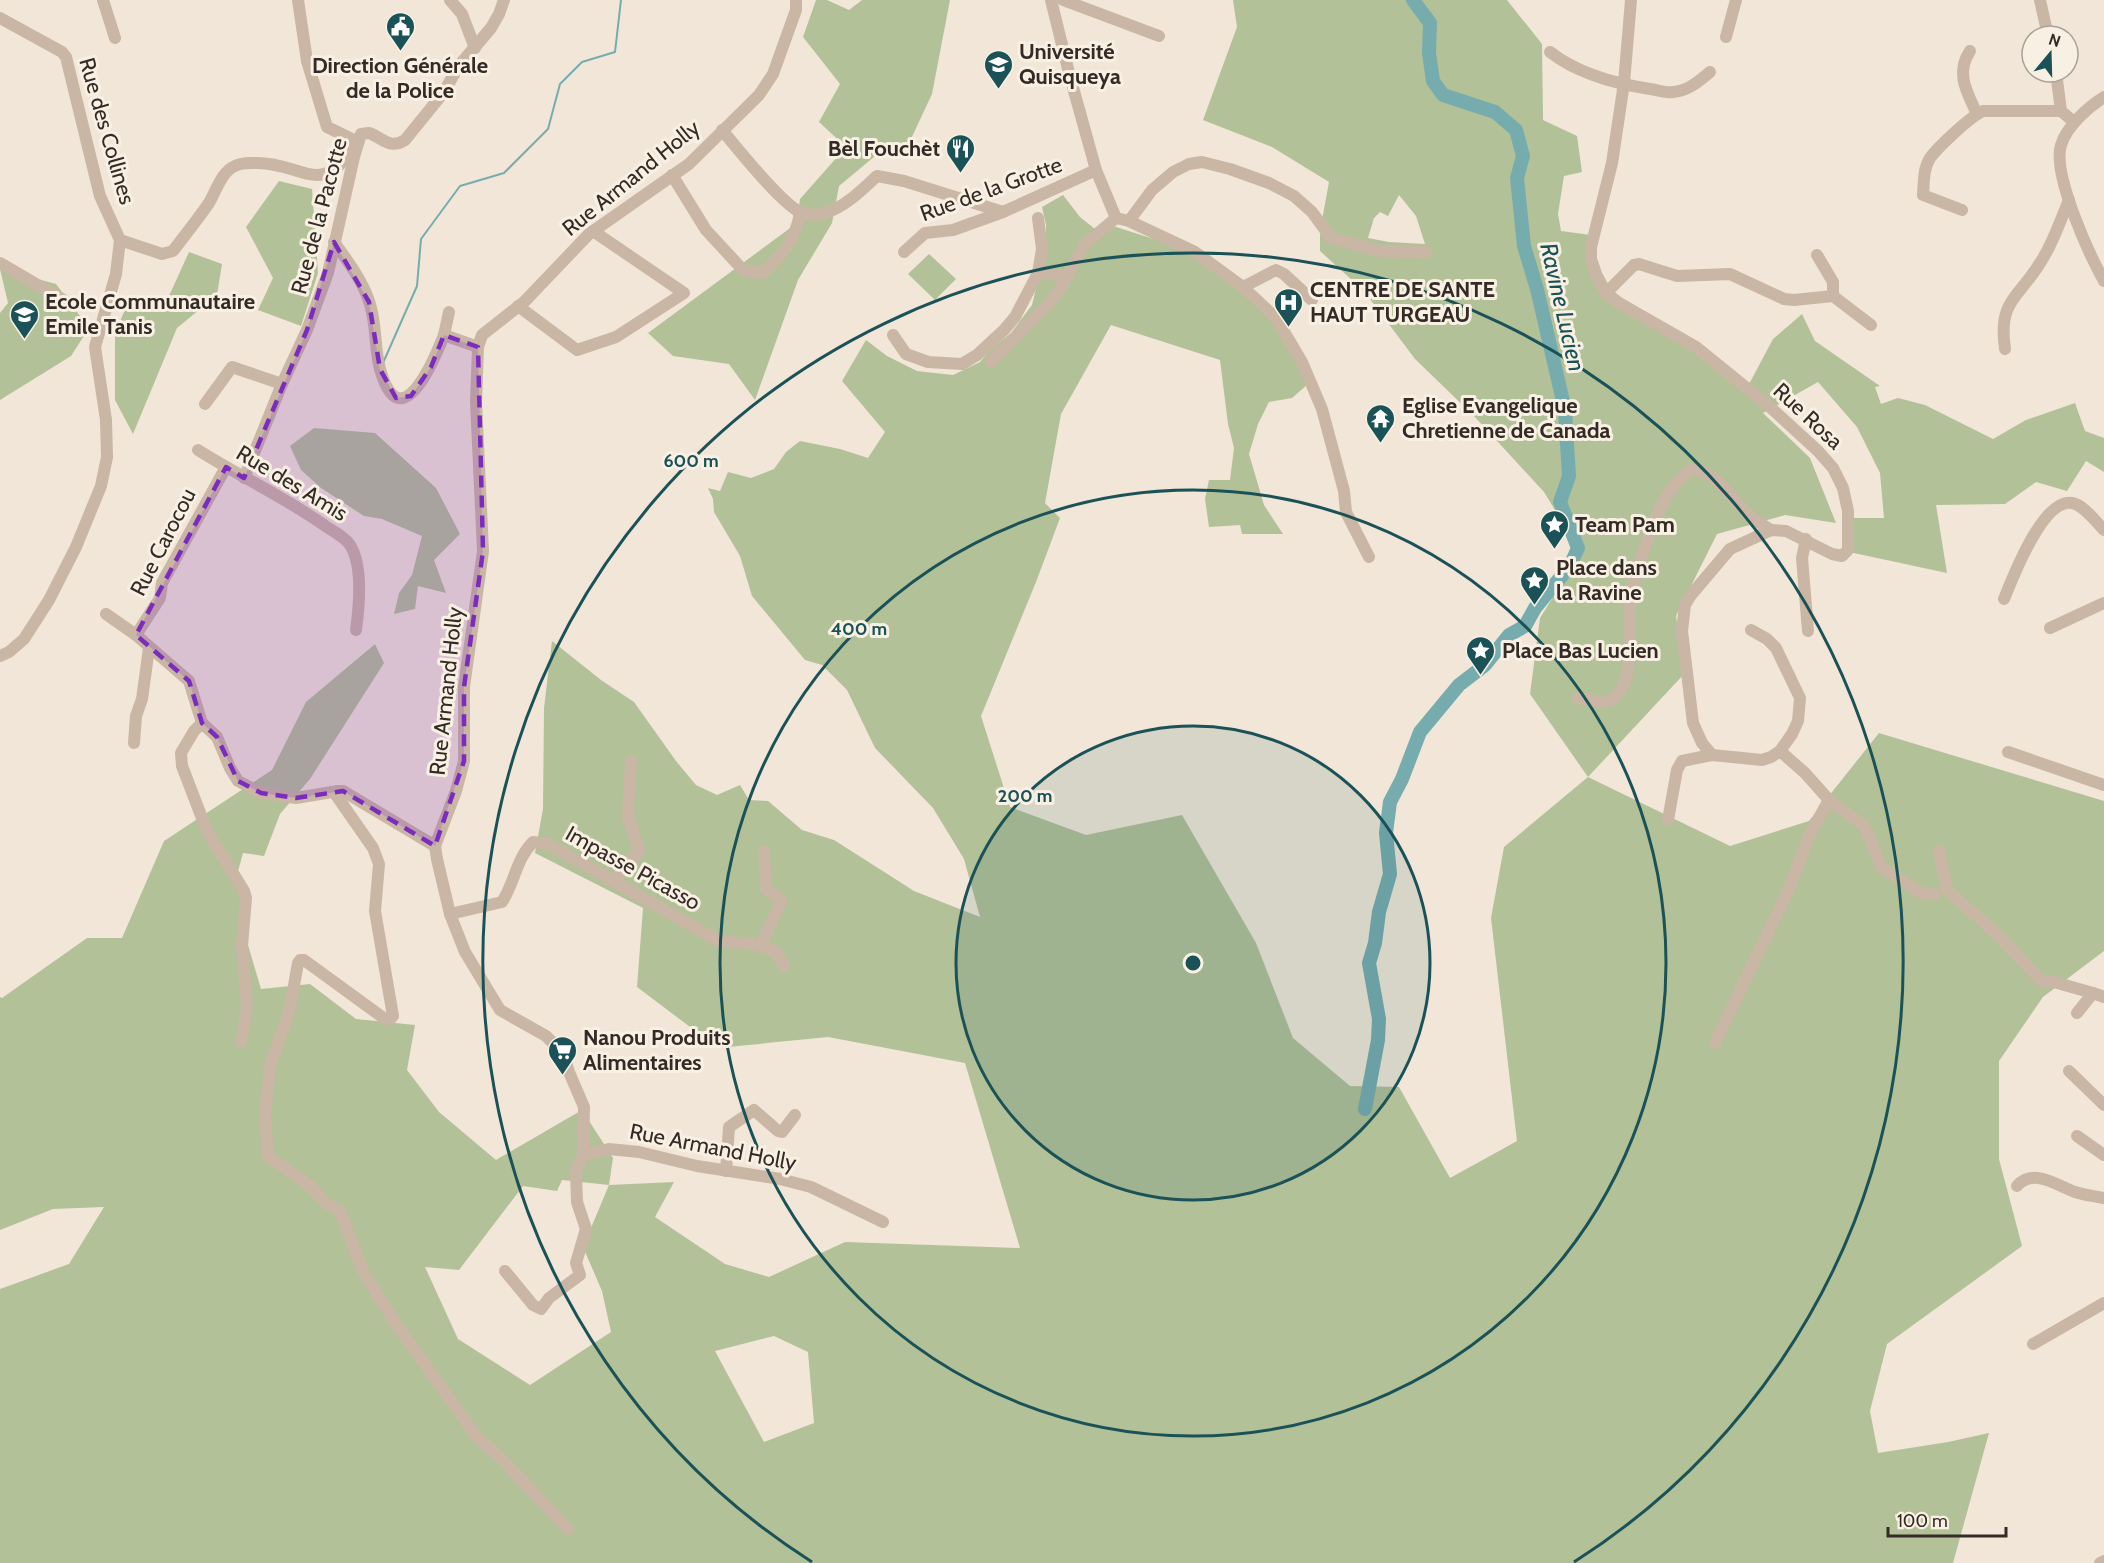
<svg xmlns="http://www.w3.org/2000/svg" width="2104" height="1563" font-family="Cabin,sans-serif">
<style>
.green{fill:#b3c198;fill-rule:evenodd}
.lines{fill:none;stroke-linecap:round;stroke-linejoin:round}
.stream{stroke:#77acaf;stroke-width:2}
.river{stroke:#77acaf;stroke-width:14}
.minor{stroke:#cab6a4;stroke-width:12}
.marked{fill:#7b2cbf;fill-opacity:0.2;stroke:#7b2cbf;stroke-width:4.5;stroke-dasharray:12 8;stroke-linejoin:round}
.ring{fill:none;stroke:#1b5257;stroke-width:3}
.labels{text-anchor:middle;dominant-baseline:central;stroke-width:6;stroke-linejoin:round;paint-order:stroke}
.poi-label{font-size:22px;font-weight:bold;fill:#352b26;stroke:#f9f0e4;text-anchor:start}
.street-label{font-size:22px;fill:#352b26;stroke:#f9f0e4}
.water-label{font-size:24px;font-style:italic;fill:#1b5257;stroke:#f9f0e4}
.centre{fill:#1b5257;stroke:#f9f0e4;stroke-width:3}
.ring-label{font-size:18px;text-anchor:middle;font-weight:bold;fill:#1b5257;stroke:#f9f0e4;stroke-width:6;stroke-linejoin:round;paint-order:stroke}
</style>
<rect width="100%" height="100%" fill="#f2e6d8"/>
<g class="green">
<polygon points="816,0 827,0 849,10 862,0 950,0 932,94 903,156 886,147 839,186 832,223 798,280 755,400 729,364 673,356 648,333 797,223 800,199 846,147 819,122 840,84 803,37"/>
<path d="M1233,0h274l35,44 1,76 34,16 5,36 -18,4 -6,38 3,17 38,5 -3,12 1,22 15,26 136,90 25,-47 29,-25 13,27 65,45 -5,1 6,17 17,-6 27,7 68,34 33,-19 49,-17 10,28 19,7v34l-18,-11 -19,30 -31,-9 -31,22 -69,1 11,68 -98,-21 3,-34h32l-4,-45 -23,-46 -39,-45 -55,31 47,45 26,65 -51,-8 -68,19 -41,82 9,57 -97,104 142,69 79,-25 70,-88 225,68v150l-61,46 -44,64v98l23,87 -135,98 -17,67 8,42 70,-11 41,-9 -36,130h-1953v-274l69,-25 35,-57 -51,2 -53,21v-233l2,1 85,-60h35l42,-97 108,-71 34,-68 69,-58 9,19 -74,116 -30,35 -16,42 -21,-3 -6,22 11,70 13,44 49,-5 46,35 59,6 -8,45 32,42 57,48 86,-50 31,48 -4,27 65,-3 -19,35 70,47 44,13 76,-35 175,6 -55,-185 -137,-26 -110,11 -81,-61 6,-79 -108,-55 8,-44 1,-101 8,-67 49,39 33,22 42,59 20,24 21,10 23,-10 9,15 19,1 34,29 32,10 80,51 66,26 -16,-58 -31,-51 -58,-60 -28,-58 -25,-25 -17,-5 -53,-64 -12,-40 -26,-44 -1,-13 -5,-11 12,3 8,-19 23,6 23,-9 12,-17 14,-11 40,8 28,9 17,-26 -43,-51 24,-41 21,16 30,15 36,4 27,-13 9,-11 22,-18 21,-28 14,-57v-23l-4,-18 21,-12 17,22 15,12 18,-3 69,22 66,42 33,37 27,57 -16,14 -23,4 -11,22 -9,30 15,51 19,29h-41l-2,-9 -31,2 -4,-28 4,-19h21l4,-32 -6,-24 -8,-64 -109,-35 -50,89 -16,89 15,15 -24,64 -55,134 29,91 76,28 96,-20 74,128 37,95 57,48 49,1 51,91 67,-37 -26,-223 13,-71 84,-70 -58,-83 10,-76 41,-65 -37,-61 -70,-76 -59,-57 -51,-68 -44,-40v-20l9,-49 -57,-35 -69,-27 34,-93zM1399,195l17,21 9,28 -36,-2 -21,-4 6,-20 6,-6 8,4zM562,1180l47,5 -26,62 19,44 9,41 -81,53 -72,-46 -33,-72 34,3 64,-84 34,5zM774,1336l34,16 6,71 -50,19 -49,-91z"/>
<polygon points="279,181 312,189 318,273 301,326 258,310 273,278 246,227"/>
<polygon points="189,252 222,264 217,295 177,328 133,434 115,400 115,333 130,298 164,307"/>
<polygon points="929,254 956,279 935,300 908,274"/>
<polygon points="0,269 56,284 89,328 71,356 0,400 0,313 8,303"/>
<polygon points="314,428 375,433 436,488 460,534 434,560 446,593 418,586 415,609 394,614 399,593 412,575 422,536 382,519 364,516 321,488 301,470 290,446"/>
</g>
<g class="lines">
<polyline class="stream" points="383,363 417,286 421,239 460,186 504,173 548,129 560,84 582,62 615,52 621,0"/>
<polyline class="river" points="1365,1109 1378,1040 1379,1019 1369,963 1375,943 1379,912 1390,874 1386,833 1390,802 1402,779 1420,732 1459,685 1485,665 1509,635 1525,626 1535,608 1570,566 1578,548 1560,502 1569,476 1565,410 1537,289 1524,246 1517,178 1523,156 1516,130 1495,112 1443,95 1433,81 1429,53 1430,23 1413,0"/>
<g class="minor">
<polyline points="103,0 115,38"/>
<polyline points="298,0 307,61 327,127 358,142"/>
<polyline points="450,0 462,14 475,48"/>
<polyline points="796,0 796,10 773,74 759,95 689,164 589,234 524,302 482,335 478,347 476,402 483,551 464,687 464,761 456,791 435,846 437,859 450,914 465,952 500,1010 546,1036 563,1053 569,1072 584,1107 583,1155 609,1149 639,1152 697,1166 780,1179 811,1187 883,1222"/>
<polyline points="1051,0 1069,73 1096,170 1116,218 1129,221 1195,252 1243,287 1276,318 1302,362 1322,409 1344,491 1346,512 1369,557"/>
<polyline points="1063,0 1159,36"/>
<polyline points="1631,0 1624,83 1612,163 1591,247 1591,259 1596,274 1606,293 1619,303 1696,347 1770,407 1818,451 1833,468 1843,488 1848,511 1848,550 1842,556 1832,554 1786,531 1771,530 1730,549 1691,595 1685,605 1682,631 1693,723 1702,743 1712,755"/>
<polyline points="2040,0 2048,36"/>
<path d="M0,18l62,34 4,5 34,139 20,44 42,14 11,-3c12,-16 25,-32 36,-48 7,-12 13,-32 26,-37 7,-4 15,-3 22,-3 46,0 62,35 97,-15"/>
<polyline points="1726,37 1736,0"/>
<path d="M1970,51c-15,22 -3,41 7,63"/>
<path d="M1550,52c27,21 67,32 100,37 8,1 16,4 23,3 15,-1 26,-11 37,-20"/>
<polyline points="2056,72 2061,111"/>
<path d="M2104,97c-16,10 -37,29 -43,48 -9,29 28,109 43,136"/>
<path d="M722,130c15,18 61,76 80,83 7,2 16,3 23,0 20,-6 37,-23 52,-37l27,5 99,31"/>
<path d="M672,175l34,55 37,40 20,3c19,-18 33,-34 37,-60"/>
<path d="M1962,210l-39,-15c1,-12 0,-26 7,-37 8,-11 41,-42 53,-47h78l13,11"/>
<polyline points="1129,221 1152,190 1173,172 1189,164 1202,162 1230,169 1269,183 1294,196 1312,212 1331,238 1379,251 1426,252"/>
<path d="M334,242c13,18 28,38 35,59 8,22 5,47 11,68 20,71 53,-6 64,-34l34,12"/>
<polyline points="904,252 925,233 953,230 1003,212 1096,170"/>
<polyline points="1817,255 1833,282 1833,296"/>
<polyline points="0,263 65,301"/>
<polyline points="1038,273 1067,276"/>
<polyline points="1243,287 1276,270 1284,274 1312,300"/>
<polyline points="1606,293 1634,265 1639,264 1677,276 1730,274 1784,299 1794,300 1833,296 1871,325"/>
<polyline points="518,306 577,350 616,337 684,293 593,231"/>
<polyline points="444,335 449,312"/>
<polyline points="893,335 906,354 928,362 962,364 977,355 1004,330 1015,317 1038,273 1042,249 1038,218"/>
<path d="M2005,349c-7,-49 13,-50 35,-86 13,-19 20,-42 29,-63"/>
<polyline points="991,362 1050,302 1062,286 1085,244 1116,218"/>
<polyline points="205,404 232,367 282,384"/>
<path d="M198,450c41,26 86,47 126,75 8,6 20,11 26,20 13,20 9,63 6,85"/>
<path d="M244,478l38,-94 25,-54 21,-57 26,-116 7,-23 8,-1c14,5 21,17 36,7l39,-48 14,-25 33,-39 8,-14 5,-14"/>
<polyline points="1806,539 1802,558 1808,631"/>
<path d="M2004,599c9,-22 39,-101 68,-96 12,2 23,18 32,27"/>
<polyline points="106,614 136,635 189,681 202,723 217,737 230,768 238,781 261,793 296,798 338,791"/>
<polyline points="2050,628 2104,603"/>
<polyline points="136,635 160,598 162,583 226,467"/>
<polyline points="0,656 9,652 24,639 49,600 76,547 101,486 107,457 106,420 95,347 116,274 120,240"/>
<path d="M1578,698c10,1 28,7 36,0 23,-19 14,-70 16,-97 1,-16 7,-30 12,-45 11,-33 21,-65 49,-87 24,1 40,29 56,44 7,7 16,12 24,17"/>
<polyline points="202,723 194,731 181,753 182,766 207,831 244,891 246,898 242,946 247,1008 241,1042"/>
<polyline points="134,743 136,716 142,699 149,648"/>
<polyline points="1780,751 1805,773 1829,800 1862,824 1866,830 1882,868 1918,891 1926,894 1935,894"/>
<polyline points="2008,752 2104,785"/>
<polyline points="1668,820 1677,770 1682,761 1712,755 1762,760 1771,757 1780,751 1792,734 1798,721 1800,698 1776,648 1767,639 1751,630"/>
<polyline points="435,846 343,791 338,791 336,795 373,848 379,864 375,911 393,1016 390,1019 385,1019 304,960 300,960 298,963 289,1013 270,1066 265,1114 268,1156 309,1185 327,1204 340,1211 363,1271 394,1321 477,1437 501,1458 568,1529"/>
<polyline points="1939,851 1947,890 1999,936 2041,981 2054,982 2093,993"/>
<polyline points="613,881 638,853 639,849 628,817 631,761"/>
<path d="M450,914l52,-12c13,-20 14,-43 31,-60l15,2 171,97 39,4 17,6 9,15"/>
<polyline points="761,945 781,902 780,899 766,889 764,851"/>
<polyline points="2077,1013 2093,993 2104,997"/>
<polyline points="1715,1043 1788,891 1810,834 1829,800"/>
<polyline points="2069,1071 2104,1105"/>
<polyline points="2077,1136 2104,1155"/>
<polyline points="726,1171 729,1127 754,1110 778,1131 782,1132 795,1115"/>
<path d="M2017,1186c16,-19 41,0 58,6 9,3 19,4 29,6"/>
<polyline points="505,1271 533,1305 541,1309 549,1298 580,1275 576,1263 586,1229 577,1202 576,1171 583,1155"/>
<polyline points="2033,1344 2104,1303"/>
<polyline points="2100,1563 2104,1561"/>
</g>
</g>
<path class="marked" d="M334,242l35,60 11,67 16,29 15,-2 20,-29 13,-32 34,12 5,204 -19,136v74l-29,85 -92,-55 -47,7 -35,-5 -23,-12 -21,-44 -15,-14 -13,-42 -53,-46 90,-168 18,11 63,-148z"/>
<circle cx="1193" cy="963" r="237" fill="#1b5257" fill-opacity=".12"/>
<g class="ring">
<circle cx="1193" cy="963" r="237"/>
<circle cx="1193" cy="963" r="473"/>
<path d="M812 1562A710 710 0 1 1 1574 1562"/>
</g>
<defs>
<symbol id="civic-pin" viewBox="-11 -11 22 30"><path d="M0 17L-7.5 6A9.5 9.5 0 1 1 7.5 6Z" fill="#1b5257" stroke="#f9f0e4"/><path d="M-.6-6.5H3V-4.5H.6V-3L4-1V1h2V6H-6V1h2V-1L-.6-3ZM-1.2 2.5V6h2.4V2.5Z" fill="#fff"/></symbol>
<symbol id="university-pin" viewBox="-11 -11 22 30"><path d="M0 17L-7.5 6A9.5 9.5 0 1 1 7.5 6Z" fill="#1b5257" stroke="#f9f0e4"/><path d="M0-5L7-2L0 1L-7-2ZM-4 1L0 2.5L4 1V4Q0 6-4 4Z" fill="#fff"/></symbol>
<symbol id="restaurant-pin" viewBox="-11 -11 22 30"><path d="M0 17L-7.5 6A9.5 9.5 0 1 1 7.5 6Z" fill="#1b5257" stroke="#f9f0e4"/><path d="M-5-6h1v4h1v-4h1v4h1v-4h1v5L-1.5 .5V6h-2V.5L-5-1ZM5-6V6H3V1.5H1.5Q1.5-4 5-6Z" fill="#fff"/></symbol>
<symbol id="hospital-pin" viewBox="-11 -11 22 30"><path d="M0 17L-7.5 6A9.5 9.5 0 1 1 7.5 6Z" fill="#1b5257" stroke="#f9f0e4"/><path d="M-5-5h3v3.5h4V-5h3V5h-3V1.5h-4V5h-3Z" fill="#fff"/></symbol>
<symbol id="school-pin" viewBox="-11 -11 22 30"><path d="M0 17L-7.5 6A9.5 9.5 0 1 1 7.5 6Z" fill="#1b5257" stroke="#f9f0e4"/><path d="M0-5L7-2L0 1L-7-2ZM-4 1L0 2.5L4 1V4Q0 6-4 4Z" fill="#fff"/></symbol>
<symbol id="temple-pin" viewBox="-11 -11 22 30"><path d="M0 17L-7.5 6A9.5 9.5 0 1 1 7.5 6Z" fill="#1b5257" stroke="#f9f0e4"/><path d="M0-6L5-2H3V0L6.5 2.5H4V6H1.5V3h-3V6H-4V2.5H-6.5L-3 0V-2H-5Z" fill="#fff"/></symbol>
<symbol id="sight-pin" viewBox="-11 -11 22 30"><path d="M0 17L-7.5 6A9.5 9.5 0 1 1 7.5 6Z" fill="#1b5257" stroke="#f9f0e4"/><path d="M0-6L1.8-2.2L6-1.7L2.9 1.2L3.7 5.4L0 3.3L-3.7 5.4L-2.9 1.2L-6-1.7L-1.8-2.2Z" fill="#fff"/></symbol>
<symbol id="supermarket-pin" viewBox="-11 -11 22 30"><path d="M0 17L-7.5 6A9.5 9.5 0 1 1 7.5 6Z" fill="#1b5257" stroke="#f9f0e4"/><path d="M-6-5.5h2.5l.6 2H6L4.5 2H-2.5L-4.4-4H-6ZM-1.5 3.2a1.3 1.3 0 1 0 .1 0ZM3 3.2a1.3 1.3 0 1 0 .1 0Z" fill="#fff"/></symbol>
</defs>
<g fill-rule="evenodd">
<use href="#civic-pin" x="384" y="10" width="33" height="45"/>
<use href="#university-pin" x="982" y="48" width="33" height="45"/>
<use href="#restaurant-pin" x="944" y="132" width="33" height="45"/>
<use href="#hospital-pin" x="1272" y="286" width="33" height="45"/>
<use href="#school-pin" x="8" y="298" width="33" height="45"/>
<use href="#temple-pin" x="1364" y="402" width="33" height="45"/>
<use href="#sight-pin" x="1538" y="508" width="33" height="45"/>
<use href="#sight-pin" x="1518" y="564" width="33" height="45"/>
<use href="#sight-pin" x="1464" y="634" width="33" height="45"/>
<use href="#supermarket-pin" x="546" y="1034" width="33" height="45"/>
</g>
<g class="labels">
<g class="poi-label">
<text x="1019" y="51">Université<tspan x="1019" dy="25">Quisqueya</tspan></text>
<text x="400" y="65" text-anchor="middle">Direction Générale<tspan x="400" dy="25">de la Police</tspan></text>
<text x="940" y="148" text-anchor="end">Bèl Fouchèt</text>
<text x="1310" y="289">CENTRE DE SANTE<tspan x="1310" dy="25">HAUT TURGEAU</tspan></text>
<text x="45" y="301">Ecole Communautaire<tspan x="45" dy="25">Emile Tanis</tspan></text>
<text x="1402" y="405">Eglise Evangelique<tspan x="1402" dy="25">Chretienne de Canada</tspan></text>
<text x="1575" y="524">Team Pam</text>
<text x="1556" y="567">Place dans<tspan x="1556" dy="25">la Ravine</tspan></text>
<text x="1502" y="650">Place Bas Lucien</text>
<text x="583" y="1037">Nanou Produits<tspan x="583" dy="25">Alimentaires</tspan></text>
</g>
<g class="street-label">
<text transform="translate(107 131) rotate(74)">Rue des Collines</text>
<text transform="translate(631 178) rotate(-39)">Rue Armand Holly</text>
<text transform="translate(991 189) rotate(-20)">Rue de la Grotte</text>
<text transform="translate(319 216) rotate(-75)">Rue de la Pacotte</text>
<text transform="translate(1808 416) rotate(43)">Rue Rosa</text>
<text transform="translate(292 483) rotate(31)">Rue des Amis</text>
<text transform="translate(163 542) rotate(-63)">Rue Carocou</text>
<text transform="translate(446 691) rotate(-84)">Rue Armand Holly</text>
<text transform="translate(633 868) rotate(29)">Impasse Picasso</text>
<text transform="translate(713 1147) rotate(11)">Rue Armand Holly</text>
</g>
<g class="water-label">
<text transform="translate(1563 307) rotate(77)">Ravine Lucien</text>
</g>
</g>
<circle cx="1193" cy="963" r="9" class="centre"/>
<g class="ring-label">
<text x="691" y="467">600 m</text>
<text x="859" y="635">400 m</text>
<text x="1025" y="802">200 m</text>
</g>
<g transform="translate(2050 54) rotate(19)"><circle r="28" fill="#f9f0e4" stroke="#aba198" stroke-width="1.5"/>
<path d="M0-4.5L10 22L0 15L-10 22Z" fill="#1b5257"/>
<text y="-9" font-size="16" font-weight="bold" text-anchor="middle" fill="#352b26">N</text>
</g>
<path d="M1888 1527v9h118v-9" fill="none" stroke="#352b26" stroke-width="3"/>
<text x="1897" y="1527" font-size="18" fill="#352b26" stroke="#f9f0e4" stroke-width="4.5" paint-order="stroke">100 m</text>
</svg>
